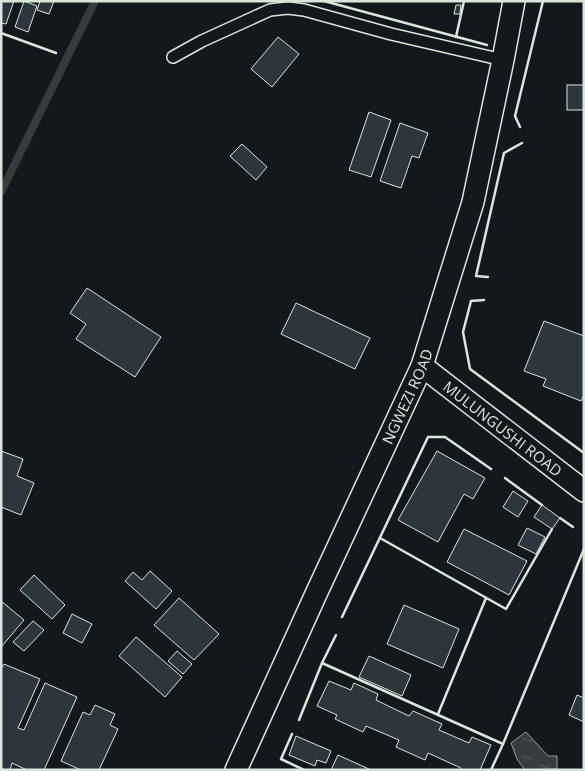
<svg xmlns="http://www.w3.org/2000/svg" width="585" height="771" font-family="'Open Sans',sans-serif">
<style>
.water{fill:url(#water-ripples);stroke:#939e99}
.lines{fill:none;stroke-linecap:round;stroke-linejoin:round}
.stream{stroke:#363b3e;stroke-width:8}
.building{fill:#2c363c;stroke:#d8e6dc}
.lane-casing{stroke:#d8e6dc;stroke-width:14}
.street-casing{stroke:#d8e6dc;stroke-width:24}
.lane{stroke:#14181c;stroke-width:11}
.street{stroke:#14181c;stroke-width:21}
.wall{stroke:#d8e6dc;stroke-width:2.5}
.labels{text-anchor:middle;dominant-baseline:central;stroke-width:4;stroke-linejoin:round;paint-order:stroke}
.street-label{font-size:15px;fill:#d8e6dc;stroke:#14181c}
</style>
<defs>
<pattern id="water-ripples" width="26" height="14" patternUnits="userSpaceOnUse" patternTransform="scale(1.25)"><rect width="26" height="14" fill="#363b3e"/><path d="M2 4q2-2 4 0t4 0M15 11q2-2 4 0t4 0" fill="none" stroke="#525759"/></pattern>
</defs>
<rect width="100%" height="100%" fill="#14181c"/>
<polygon class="water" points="526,732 548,756 557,756 557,769 525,770 517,759 511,743"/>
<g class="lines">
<polyline class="stream" points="1,192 95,1"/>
</g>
<g class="building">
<polygon points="1,1 14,1 6,24 1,23"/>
<polygon points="24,1 37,6 28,32 15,27"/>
<polygon points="40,1 54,1 49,14 37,10"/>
<polygon points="456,5 461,5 460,14 454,14"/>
<polygon points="278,37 299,54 272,87 251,69"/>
<rect x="567" y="85" width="17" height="25"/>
<polygon points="369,112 391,120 371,177 349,170"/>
<polygon points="400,123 428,133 419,158 412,156 401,188 380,181"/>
<polygon points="242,144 267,167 256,180 230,156"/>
<polygon points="87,288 161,337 135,377 76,339 86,324 70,313"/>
<polygon points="296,303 370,338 355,369 281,334"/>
<polygon points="544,321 584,336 584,395 581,401 543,386 546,379 524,371"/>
<polygon points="1,451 23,459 17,476 34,483 21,515 1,507"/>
<polygon points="437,451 485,478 473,499 464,494 438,542 398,520"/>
<polygon points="513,491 528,501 518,517 503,507"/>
<polygon points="542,505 560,518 552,529 534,517"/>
<polygon points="527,528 545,537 536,554 518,545"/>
<polygon points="464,529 527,561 509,595 447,562"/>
<polygon points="150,571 172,591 156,609 125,581 133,572 142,580"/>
<polygon points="34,575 65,605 52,619 20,590"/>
<polygon points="179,598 219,634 194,660 154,625"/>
<polygon points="1,601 24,620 2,646 1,646"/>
<polygon points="404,605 459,629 443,668 387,644"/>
<polygon points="72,614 92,624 82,643 63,633"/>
<polygon points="33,621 44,630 24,651 13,642"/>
<polygon points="136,637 182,677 165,697 119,656"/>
<polygon points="177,651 192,664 183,674 168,661"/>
<polygon points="369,656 411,675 402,696 359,677"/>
<polygon points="4,664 40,679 18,728 24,730 45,683 77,697 44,770 27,770 12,763 10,770 5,770 1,768 1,669"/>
<polygon points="329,681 351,690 354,683 378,694 376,700 409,716 413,711 442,724 439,730 469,743 472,737 491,745 480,770 460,770 461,768 428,753 425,760 396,747 399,740 366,726 363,732 335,719 337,715 317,706"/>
<polygon points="577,695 584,698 584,722 569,715"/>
<polygon points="95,705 115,714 110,725 118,729 99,770 81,770 61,761 83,712 90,715"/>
<polygon points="296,736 331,751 326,763 317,760 315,766 289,755"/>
<polygon points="338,755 371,770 331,770"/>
</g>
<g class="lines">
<defs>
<polyline id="lane" points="173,57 202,41 270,10 288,8 304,10 391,34 503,60"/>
<g id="street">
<path id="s1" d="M422,366l162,125"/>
<path id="s2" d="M236,770l80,-176 106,-228 51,-164 30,-142 11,-59"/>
</g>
</defs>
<use href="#lane" class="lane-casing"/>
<use href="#street" class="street-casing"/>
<use href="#lane" class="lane"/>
<use href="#street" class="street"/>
<g class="wall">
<polyline points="324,1 487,45"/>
<polyline points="1,33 56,53"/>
<polyline points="456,37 464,1"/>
<polyline points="520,127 515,116 543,1"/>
<polyline points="488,277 476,276 504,153 522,143"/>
<polyline points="484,300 471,301 463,332 470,369 584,453"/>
<polyline points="505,478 542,505"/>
<polyline points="560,518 573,527"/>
<polyline points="380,538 506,609 552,529"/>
<polyline points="342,617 428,437 445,437 491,469"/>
<polyline points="322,663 503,744"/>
<polyline points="438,714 486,598"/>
<polyline points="299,720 322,663 336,635"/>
<polyline points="292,734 281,759 304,770"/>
<polyline points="491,770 503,744 584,549"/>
</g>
</g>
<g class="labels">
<g class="street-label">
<text stroke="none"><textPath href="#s2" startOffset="411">NGWEZI ROAD</textPath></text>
<text stroke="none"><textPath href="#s1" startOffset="102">MULUNGUSHI ROAD</textPath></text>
</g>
</g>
<rect width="585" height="771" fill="none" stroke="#d8e6dc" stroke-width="5"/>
</svg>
